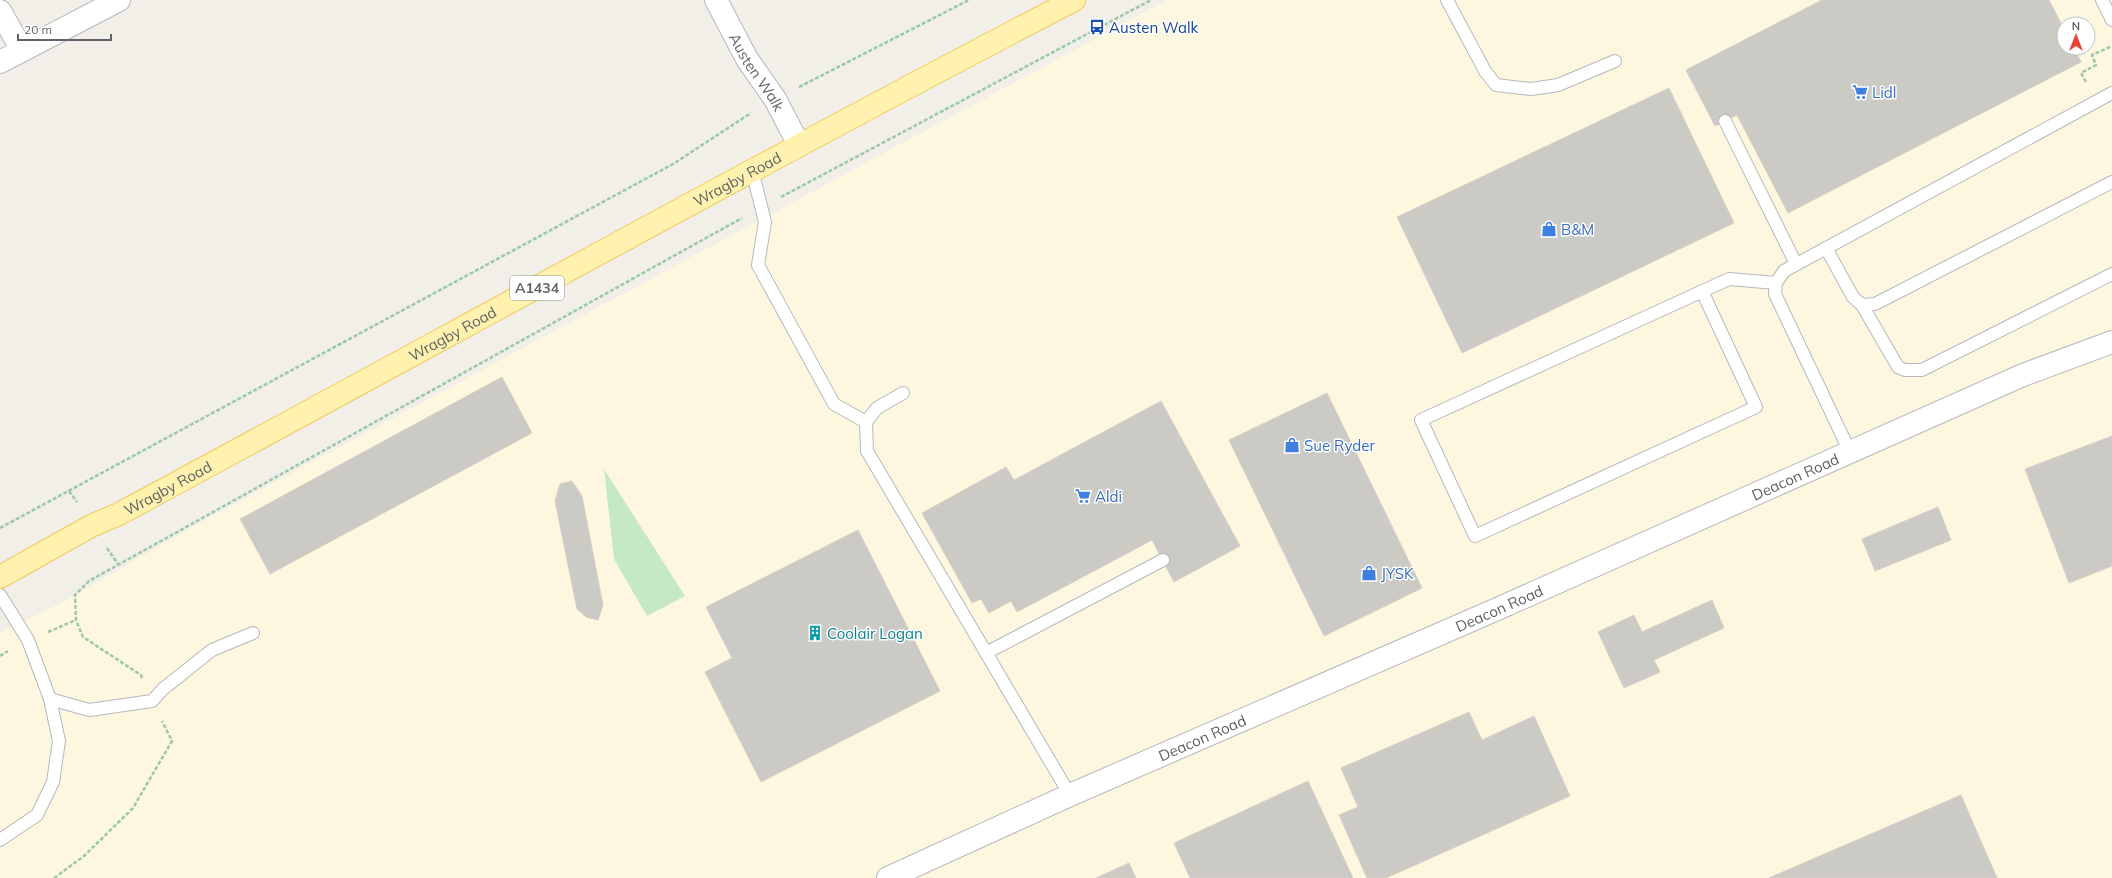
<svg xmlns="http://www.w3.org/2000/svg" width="2112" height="878" font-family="Mulish,sans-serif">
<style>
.commercial{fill:#fef7e0;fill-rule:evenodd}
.green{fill:#c5e8c5}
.building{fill:#cccac5;stroke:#d6d1c6}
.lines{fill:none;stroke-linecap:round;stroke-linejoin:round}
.service-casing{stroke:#b5b8bc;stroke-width:14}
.minor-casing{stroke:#b5b8bc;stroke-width:24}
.primary-casing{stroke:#f2c960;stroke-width:24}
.path{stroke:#9cc7a9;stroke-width:2.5;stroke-dasharray:4 2;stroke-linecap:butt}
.service{stroke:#fff;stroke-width:12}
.minor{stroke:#fff;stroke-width:22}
.primary{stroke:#fff2af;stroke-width:22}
.labels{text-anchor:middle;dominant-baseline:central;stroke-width:3;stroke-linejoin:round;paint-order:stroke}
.shield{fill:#fff;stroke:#8f9295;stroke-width:1}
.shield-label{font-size:14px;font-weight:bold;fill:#5f6368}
.transit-label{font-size:15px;fill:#164399;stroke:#fff;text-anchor:start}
.street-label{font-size:15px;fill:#5f6368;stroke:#fff}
.shop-label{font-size:15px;fill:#366cbe;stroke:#fff;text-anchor:start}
.culture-label{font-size:15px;fill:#0d838f;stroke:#fff;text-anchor:start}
</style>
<rect width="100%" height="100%" fill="#f1efe8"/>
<path class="commercial" d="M1167,0h945v878h-2112v-245l63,-31 129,-75zM2064,24h24v24h-24z"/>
<polygon class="green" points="604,469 685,596 647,616 614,559"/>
<g class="building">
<polygon points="1822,0 2049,0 2064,29 2064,48 2074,48 2081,62 1788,213 1737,115 1715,126 1686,70"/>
<polygon points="1669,88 1734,223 1462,353 1397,217"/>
<polygon points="502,377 532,433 270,574 240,519"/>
<polygon points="1327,393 1422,588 1324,636 1229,440"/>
<polygon points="1161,401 1240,546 1174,582 1152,540 1017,612 1011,601 989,613 981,599 972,603 922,513 1006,467 1014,480"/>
<polygon points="2112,436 2112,566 2069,583 2025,469"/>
<polygon points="572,481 582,496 603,605 598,620 586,617 577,609 555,501 560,484"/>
<polygon points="1938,507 1951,540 1875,571 1862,539"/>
<polygon points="858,530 940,691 761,782 705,672 732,658 706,607"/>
<polygon points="1712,600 1724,628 1654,660 1660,672 1624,688 1598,632 1634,615 1642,632"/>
<polygon points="1469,712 1482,740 1534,716 1570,796 1386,878 1367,878 1339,815 1358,807 1341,768"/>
<polygon points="1308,781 1353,878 1190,878 1174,843"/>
<polygon points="1961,795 1997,878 1769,878"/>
<polygon points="1129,863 1136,878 1096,878"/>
</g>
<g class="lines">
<defs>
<g id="service">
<polyline points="1447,0 1485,71 1496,85 1531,89 1558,85 1615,61"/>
<polyline points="2102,0 2112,20"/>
<polyline points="1725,121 1796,264"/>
<polyline points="752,170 765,222 758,265 834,404 866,422"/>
<polyline points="1826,248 1853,297 1862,305 1875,304 2112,182"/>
<polyline points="1702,291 1756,407 1475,536 1421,420 1729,279 1776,283"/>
<polyline points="1862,305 1898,367 1905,370 1922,370 2112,274"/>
<polyline points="903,393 877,408 866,422 867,451 1070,795"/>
<polyline points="1850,452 1775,294 1776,283 1784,271 2112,93"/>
<polyline points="0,595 28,640 50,699 59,741 53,782 37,815 0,840"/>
<polyline points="986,653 1163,560"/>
<polyline points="50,699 89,710 152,701 163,689 212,650 253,633"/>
</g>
<g id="minor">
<path id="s1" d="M716,0l31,59 28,40 24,46"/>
<polyline points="0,11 22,50"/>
<polyline points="0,62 119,0"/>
<path id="s2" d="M888,878l182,-83 425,-185 528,-235 89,-33"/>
</g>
<g id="primary">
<path id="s3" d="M0,577l91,-51 28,-12c318,-171 634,-347 955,-514"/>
</g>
</defs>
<use href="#service" class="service-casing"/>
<use href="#minor" class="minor-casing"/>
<use href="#primary" class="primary-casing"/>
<g class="path">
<polyline points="2086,82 2081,73 2096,65 2092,55 2112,46"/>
<polyline points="799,87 969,0"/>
<polyline points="781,197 1151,0"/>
<polyline points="69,491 77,502"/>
<polyline points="0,528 673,164 751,113"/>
<polyline points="107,548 118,564"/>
<polyline points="48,632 76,620"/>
<polyline points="0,656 8,651"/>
<polyline points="142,678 141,675 83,637 76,620 75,595 89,581 742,218"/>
<polyline points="54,878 84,856 133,808 172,741 162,721"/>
</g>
<use href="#service" class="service"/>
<use href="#minor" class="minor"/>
<use href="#primary" class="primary"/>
</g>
<defs>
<symbol id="bus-bare" viewBox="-9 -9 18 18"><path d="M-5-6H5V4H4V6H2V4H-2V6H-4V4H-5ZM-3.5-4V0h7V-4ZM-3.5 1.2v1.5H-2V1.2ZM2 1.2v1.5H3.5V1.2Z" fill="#1a4fb4" stroke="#fff" stroke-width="2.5" paint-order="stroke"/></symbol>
<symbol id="supermarket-bare" viewBox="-9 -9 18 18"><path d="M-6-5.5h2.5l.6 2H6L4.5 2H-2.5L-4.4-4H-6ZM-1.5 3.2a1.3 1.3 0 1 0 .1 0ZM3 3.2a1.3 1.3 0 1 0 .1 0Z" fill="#3f7fe0" stroke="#fff" stroke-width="2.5" paint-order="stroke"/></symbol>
<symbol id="shop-bare" viewBox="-9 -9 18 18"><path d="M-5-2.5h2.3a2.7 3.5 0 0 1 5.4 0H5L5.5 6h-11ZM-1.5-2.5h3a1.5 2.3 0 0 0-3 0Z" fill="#3f7fe0" stroke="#fff" stroke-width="2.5" paint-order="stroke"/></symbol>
<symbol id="building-bare" viewBox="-9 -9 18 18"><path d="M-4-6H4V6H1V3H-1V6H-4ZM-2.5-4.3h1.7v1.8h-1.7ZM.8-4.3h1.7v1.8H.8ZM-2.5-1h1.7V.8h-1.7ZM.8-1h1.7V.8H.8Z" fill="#0f9aa8" stroke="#fff" stroke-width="2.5" paint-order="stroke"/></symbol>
</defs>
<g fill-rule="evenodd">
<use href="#bus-bare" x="1086" y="16" width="22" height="22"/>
<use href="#supermarket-bare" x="1849" y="81" width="22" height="22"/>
<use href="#shop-bare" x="1538" y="218" width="22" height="22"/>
<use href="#shop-bare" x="1281" y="434" width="22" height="22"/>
<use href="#supermarket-bare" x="1072" y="485" width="22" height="22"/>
<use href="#shop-bare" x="1358" y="562" width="22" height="22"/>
<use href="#building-bare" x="804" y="622" width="22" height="22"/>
</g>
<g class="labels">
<rect class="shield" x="510" y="276" width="54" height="24" rx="3"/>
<g class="shield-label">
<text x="537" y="288">A1434</text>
</g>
<g class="transit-label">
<text x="1109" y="27">Austen Walk</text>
</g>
<g class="street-label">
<text stroke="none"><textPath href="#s1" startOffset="83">Austen Walk</textPath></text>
<text stroke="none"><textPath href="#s3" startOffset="838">Wragby Road</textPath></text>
<text stroke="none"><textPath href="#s3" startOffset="514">Wragby Road</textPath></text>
<text stroke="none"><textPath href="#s2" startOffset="992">Deacon Road</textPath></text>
<text stroke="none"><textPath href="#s3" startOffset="190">Wragby Road</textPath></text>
<text stroke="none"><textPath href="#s2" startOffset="668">Deacon Road</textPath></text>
<text stroke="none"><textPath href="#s2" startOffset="344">Deacon Road</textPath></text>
</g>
<g class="shop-label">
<text x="1872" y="92">Lidl</text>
<text x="1561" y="229">B&amp;M</text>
<text x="1304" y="445">Sue Ryder</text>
<text x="1095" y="496">Aldi</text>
<text x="1381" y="573">JYSK</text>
</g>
<g class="culture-label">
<text x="827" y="633">Coolair Logan</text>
</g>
</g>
<g transform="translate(2076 36)"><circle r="19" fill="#ffffff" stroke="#bfc1c3"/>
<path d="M0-3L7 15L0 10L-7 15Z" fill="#ea4335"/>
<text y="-6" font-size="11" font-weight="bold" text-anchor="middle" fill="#5f6368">N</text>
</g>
<path d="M18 34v6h93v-6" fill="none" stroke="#5f6368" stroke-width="2"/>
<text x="24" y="34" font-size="12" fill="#5f6368" stroke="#ffffff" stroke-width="3" paint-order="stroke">20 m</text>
</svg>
